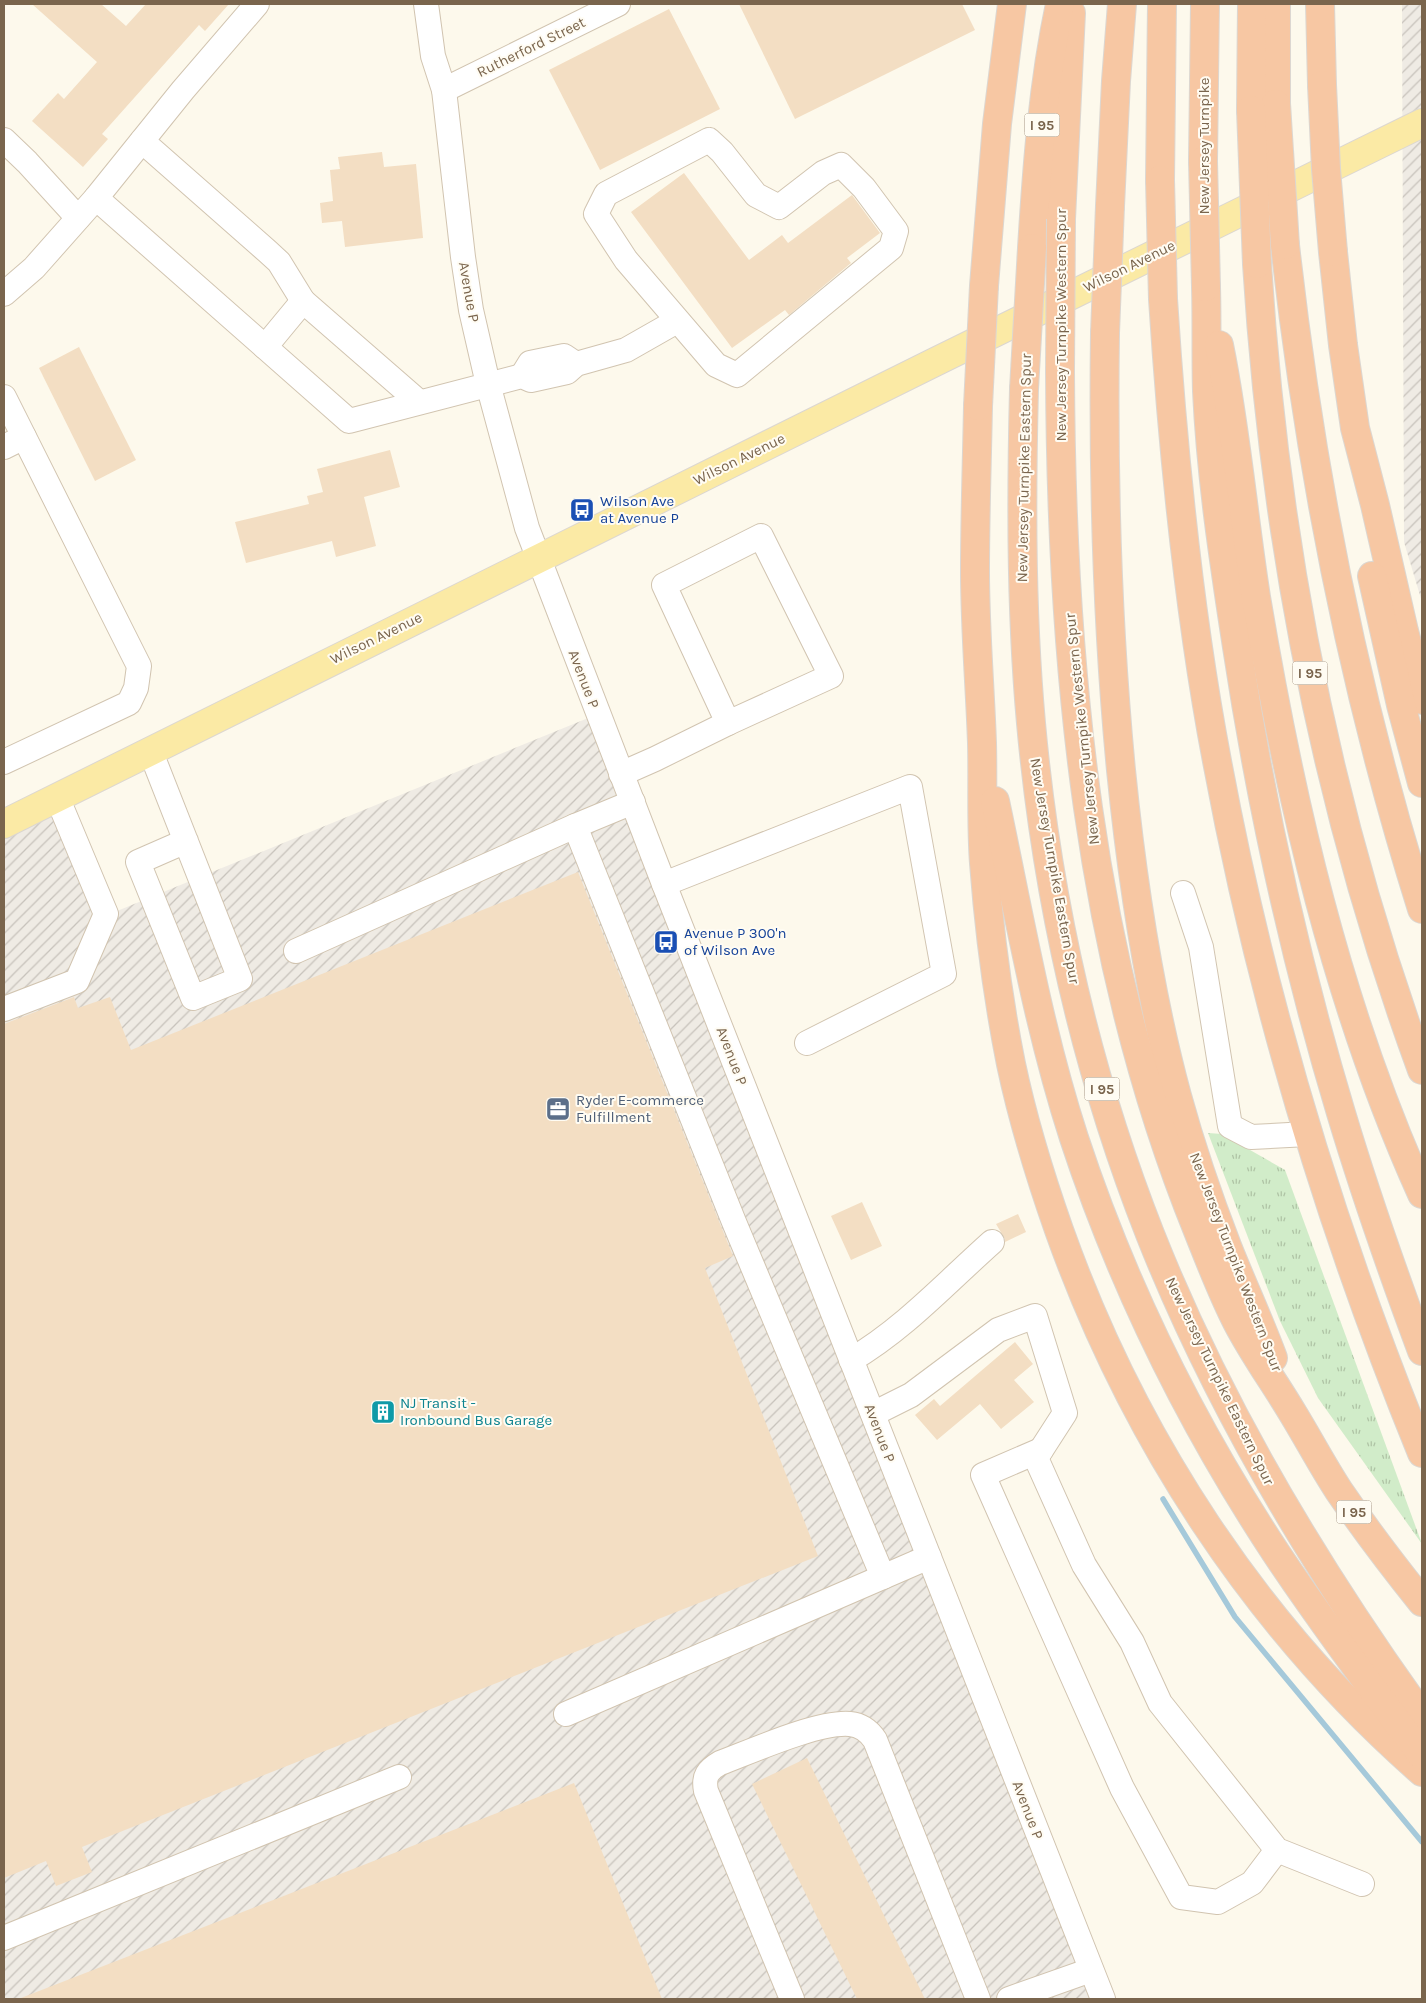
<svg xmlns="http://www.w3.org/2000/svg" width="1426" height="2003" font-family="Karla,sans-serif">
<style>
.industrial{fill:url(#industrial-furrows)}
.grass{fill:url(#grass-tufts)}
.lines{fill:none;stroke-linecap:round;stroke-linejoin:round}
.stream{stroke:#a5c9da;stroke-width:5.5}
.building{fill:#f3dec3}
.minor-casing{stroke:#d1c4b0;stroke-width:26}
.major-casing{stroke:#dcd7d1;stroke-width:30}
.highway-casing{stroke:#dcd7d1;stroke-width:30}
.minor{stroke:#fff;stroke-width:24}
.major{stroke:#fbeaa5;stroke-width:28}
.highway{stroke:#f7c7a3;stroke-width:28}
.highway-bridge-casing{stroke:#dcd7d1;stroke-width:30;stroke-linecap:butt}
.highway-bridge{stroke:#f7c7a3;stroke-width:28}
.labels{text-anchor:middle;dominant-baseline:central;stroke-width:4;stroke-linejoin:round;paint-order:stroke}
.shield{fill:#fffcf3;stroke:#a2927f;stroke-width:1}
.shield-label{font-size:14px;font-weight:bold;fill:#7a654d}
.street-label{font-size:15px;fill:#7a654d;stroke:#fffcf3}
.transit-label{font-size:15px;fill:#164399;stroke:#fffcf3;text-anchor:start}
.service-label{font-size:15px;fill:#4e5e75;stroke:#fffcf3;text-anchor:start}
.culture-label{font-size:15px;fill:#0d838f;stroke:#fffcf3;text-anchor:start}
</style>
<defs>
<pattern id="industrial-furrows" width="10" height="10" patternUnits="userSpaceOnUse" patternTransform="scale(1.25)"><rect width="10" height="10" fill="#efebe4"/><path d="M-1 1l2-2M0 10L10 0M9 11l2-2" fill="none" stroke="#c7c2bb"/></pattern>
<pattern id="grass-tufts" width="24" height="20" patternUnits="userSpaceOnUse" patternTransform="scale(1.25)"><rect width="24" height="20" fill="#d1ecc9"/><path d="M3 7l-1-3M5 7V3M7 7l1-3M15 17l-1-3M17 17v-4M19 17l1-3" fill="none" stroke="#afc3a5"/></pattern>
</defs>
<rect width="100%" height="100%" fill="#fdf9ec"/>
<g class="industrial">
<polygon points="1402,4 1422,4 1422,602 1404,542"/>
<polygon points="598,714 1106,1999 4,1999 4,825 50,801 100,918"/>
</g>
<polygon class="grass" points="1208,1133 1222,1134 1285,1170 1422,1544 1318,1398 1280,1321"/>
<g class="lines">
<polyline class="stream" points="1163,1499 1235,1617 1422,1842"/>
</g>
<g class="building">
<polygon points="32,4 101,4 126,26 146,4 229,4 205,31 199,25 102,134 108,139 83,167 32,121 58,93 64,99 97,62"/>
<polygon points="739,4 962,4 975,30 795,119"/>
<polygon points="669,9 720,109 600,170 549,70"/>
<polygon points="382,152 384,167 416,164 423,238 345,247 342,221 322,223 320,203 333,201 330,170 340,169 338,157"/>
<polygon points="684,173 749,260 782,235 788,243 852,195 880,233 847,258 851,263 789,315 785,310 732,348 631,212"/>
<polygon points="79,347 136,460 95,481 39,368"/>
<polygon points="390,450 400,487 364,497 376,546 336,557 332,541 246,563 235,522 309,504 307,496 323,492 317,469"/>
<polygon points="578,872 733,1256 705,1268 818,1556 82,1847 92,1872 56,1886 46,1861 4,1878 4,1024 74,997 78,1008 110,997 131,1050"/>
<polygon points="862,1202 882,1246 851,1260 831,1216"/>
<polygon points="1018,1214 1026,1232 1005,1242 1005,1239 996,1224"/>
<polygon points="1015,1342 1033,1364 1014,1380 1034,1402 1001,1429 980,1404 937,1440 915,1415 934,1399 940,1406"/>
<polygon points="807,1758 925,1999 857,1999 752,1784"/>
<polygon points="574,1783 662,1999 21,1999 21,1998"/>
</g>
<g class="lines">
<defs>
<g id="minor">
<polyline points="426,4 433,56 444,90 463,257 471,310 488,384 527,528 664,884 1103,1999"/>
<polyline points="444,90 618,4"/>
<polyline points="4,140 27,162 78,218"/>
<polygon points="709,140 722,152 756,195 779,207 823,173 841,165 864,188 896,231 891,248 737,375 716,365 626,260 596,214 606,194"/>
<polyline points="142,141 267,251 279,262 303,301"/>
<polyline points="96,198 349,421 522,376 531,380 567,372 576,364 626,350 677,321"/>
<polyline points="4,294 34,268 96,198 183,90 257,4"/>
<polyline points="265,347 303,301 419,402"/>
<polyline points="522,376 530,363 564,356 576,364"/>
<polyline points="4,397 139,666 136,688 129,703 4,762"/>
<polyline points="4,447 24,437"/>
<polygon points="761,536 831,676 728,723 664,585"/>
<polyline points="150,750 240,979 193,998 138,862 186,841"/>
<polyline points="621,774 655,759 728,723"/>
<polyline points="633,802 575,826 734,1222 883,1577"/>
<polyline points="664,884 910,787 944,974 807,1043"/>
<polyline points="1183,893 1201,947 1230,1126 1251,1137 1308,1134"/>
<polyline points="296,951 575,826"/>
<polyline points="4,1009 77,981 106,914 57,797"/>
<path d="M851,1360c53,-31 96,-78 141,-118"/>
<polyline points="873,1414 911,1395 998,1330 1035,1316 1065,1413 1036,1458 1084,1565 1132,1642 1160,1703 1277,1850 1362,1884"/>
<polyline points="1041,1450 983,1475 1122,1788 1181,1897 1218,1902 1252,1883 1277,1850"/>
<polyline points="566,1714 929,1557"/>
<polyline points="4,1938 399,1777"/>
<path d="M792,1999l-86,-208c-3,-15 2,-21 14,-28 32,-12 99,-42 130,-39 11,1 19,7 25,16l103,259"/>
<polyline points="1009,1999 1091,1970"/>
</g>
<polyline id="major" points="4,824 935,362 1422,123"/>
<g id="highway">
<polyline points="1276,4 1276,104"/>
<polyline points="1320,4 1322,85"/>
<polyline points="1251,110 1252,4"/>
<polyline points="1203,161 1205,4"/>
<polyline points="1160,180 1162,4"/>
<polyline points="1110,206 1116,81 1122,4"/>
<polyline points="1061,219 1071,13"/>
<path d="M1285,245c25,225 69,448 137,664"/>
<path d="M1032,248c5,-82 11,-164 28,-244"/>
<polyline points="1333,252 1343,345 1355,428 1375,505 1404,631 1422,700"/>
<path d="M1257,264c17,275 70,547 165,806"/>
<polyline points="984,286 997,124 1012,4"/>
<path d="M1206,287c1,35 0,70 1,104 4,86 17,172 30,256 24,158 58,313 104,466 24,80 52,160 81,238"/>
<path d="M1163,299c10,155 25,310 54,462 44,237 114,469 205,692"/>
<path d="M1105,333c-2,146 2,291 16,437 11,110 27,219 56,326 14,51 31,101 50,150 15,38 32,74 46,112"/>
<path d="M1219,345c17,83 24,169 37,252 34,203 81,409 166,597"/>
<path d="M1060,371c1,291 28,589 138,860 12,30 24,62 39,91 16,31 37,60 55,90 16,26 30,53 47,79 26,38 54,75 83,111"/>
<path d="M1024,389c-3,119 -3,237 9,355 17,167 56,335 117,490 68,172 164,332 272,482"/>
<path d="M978,406c-1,55 -3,110 -3,165 0,58 5,115 7,172 1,40 -1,81 2,120 5,66 14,136 27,201 12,57 29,112 48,166 74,208 197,396 363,542"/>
<polyline points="1372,576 1401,705 1422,783"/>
<path d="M995,801c24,113 43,226 79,337 48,146 117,286 202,415 46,69 96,136 146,202"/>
</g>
</defs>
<use href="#minor" class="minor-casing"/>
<use href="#major" class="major-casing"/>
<use href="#highway" class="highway-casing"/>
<use href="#minor" class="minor"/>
<use href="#major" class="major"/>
<use href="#highway" class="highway"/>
<defs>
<g id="highway-bridge">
<polyline points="1322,85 1326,169 1333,252"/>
<polyline points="1276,104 1285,245"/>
<polyline points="1251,110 1257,264"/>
<polyline points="1203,161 1206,287"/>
<polyline points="1160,180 1163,299"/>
<polyline points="1105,333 1110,206"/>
<polyline points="1060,371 1061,219"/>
<polyline points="1024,389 1032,248"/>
<polyline points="978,406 984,286"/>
</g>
</defs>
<use href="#highway-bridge" class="highway-bridge-casing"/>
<use href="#highway-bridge" class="highway-bridge"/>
</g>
<defs>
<symbol id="bus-square" viewBox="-11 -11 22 22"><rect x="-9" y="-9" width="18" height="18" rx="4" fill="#1a4fb4" stroke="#fffcf3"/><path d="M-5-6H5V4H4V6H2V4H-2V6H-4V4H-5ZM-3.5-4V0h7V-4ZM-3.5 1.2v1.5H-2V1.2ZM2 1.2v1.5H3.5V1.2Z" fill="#fff"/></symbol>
<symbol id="office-square" viewBox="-11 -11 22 22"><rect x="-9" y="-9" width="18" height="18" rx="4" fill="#5c6f8a" stroke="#fffcf3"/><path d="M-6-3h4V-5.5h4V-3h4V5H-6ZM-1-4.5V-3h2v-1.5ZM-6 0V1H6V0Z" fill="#fff"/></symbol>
<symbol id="building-square" viewBox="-11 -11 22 22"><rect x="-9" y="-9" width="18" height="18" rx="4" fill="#0f9aa8" stroke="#fffcf3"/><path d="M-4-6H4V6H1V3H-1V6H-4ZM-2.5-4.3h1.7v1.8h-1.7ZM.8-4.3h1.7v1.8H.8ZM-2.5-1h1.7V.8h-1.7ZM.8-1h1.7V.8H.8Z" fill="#fff"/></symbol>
</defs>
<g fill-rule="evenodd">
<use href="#bus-square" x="568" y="496" width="28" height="28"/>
<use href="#bus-square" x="652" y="928" width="28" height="28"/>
<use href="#office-square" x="544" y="1095" width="28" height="28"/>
<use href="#building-square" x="369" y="1398" width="28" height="28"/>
</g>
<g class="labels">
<g class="shield">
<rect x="1024.5" y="113.5" width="35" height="23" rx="4"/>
<rect x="1292.5" y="661.5" width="35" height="23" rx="4"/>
<rect x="1084.5" y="1077.5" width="35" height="23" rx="4"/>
<rect x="1336.5" y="1500.5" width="35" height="23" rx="4"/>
</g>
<g class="shield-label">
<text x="1042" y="125">I 95</text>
<text x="1310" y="673">I 95</text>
<text x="1102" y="1089">I 95</text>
<text x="1354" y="1512">I 95</text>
</g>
<g class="street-label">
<text transform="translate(531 47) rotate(-26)">Rutherford Street</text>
<text transform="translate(1204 146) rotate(-90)">New Jersey Turnpike</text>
<text transform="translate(1129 266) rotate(-26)">Wilson Avenue</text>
<text transform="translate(469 292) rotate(80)">Avenue P</text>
<text transform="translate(1061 325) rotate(-90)">New Jersey Turnpike Western Spur</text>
<text transform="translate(739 459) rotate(-26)">Wilson Avenue</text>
<text transform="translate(1024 468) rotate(-89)">New Jersey Turnpike Eastern Spur</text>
<text transform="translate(376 638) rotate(-26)">Wilson Avenue</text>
<text transform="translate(584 679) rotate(69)">Avenue P</text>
<text transform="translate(1082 729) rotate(-96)">New Jersey Turnpike Western Spur</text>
<text transform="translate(1055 871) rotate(80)">New Jersey Turnpike Eastern Spur</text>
<text transform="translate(732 1056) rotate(69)">Avenue P</text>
<text transform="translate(1236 1262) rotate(69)">New Jersey Turnpike Western Spur</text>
<text transform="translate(1220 1381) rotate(64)">New Jersey Turnpike Eastern Spur</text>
<text transform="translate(880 1433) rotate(69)">Avenue P</text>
<text transform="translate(1028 1810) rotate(69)">Avenue P</text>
</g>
<g class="transit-label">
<text x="600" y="501">Wilson Ave<tspan x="600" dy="17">at Avenue P</tspan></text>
<text x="684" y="933">Avenue P 300'n<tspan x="684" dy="17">of Wilson Ave</tspan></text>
</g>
<g class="service-label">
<text x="576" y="1100">Ryder E-commerce<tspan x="576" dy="17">Fulfillment</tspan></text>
</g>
<g class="culture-label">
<text x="400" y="1403">NJ Transit -<tspan x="400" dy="17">Ironbound Bus Garage</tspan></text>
</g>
</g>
<rect width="1426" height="2003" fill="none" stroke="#7a654d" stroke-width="10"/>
</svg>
